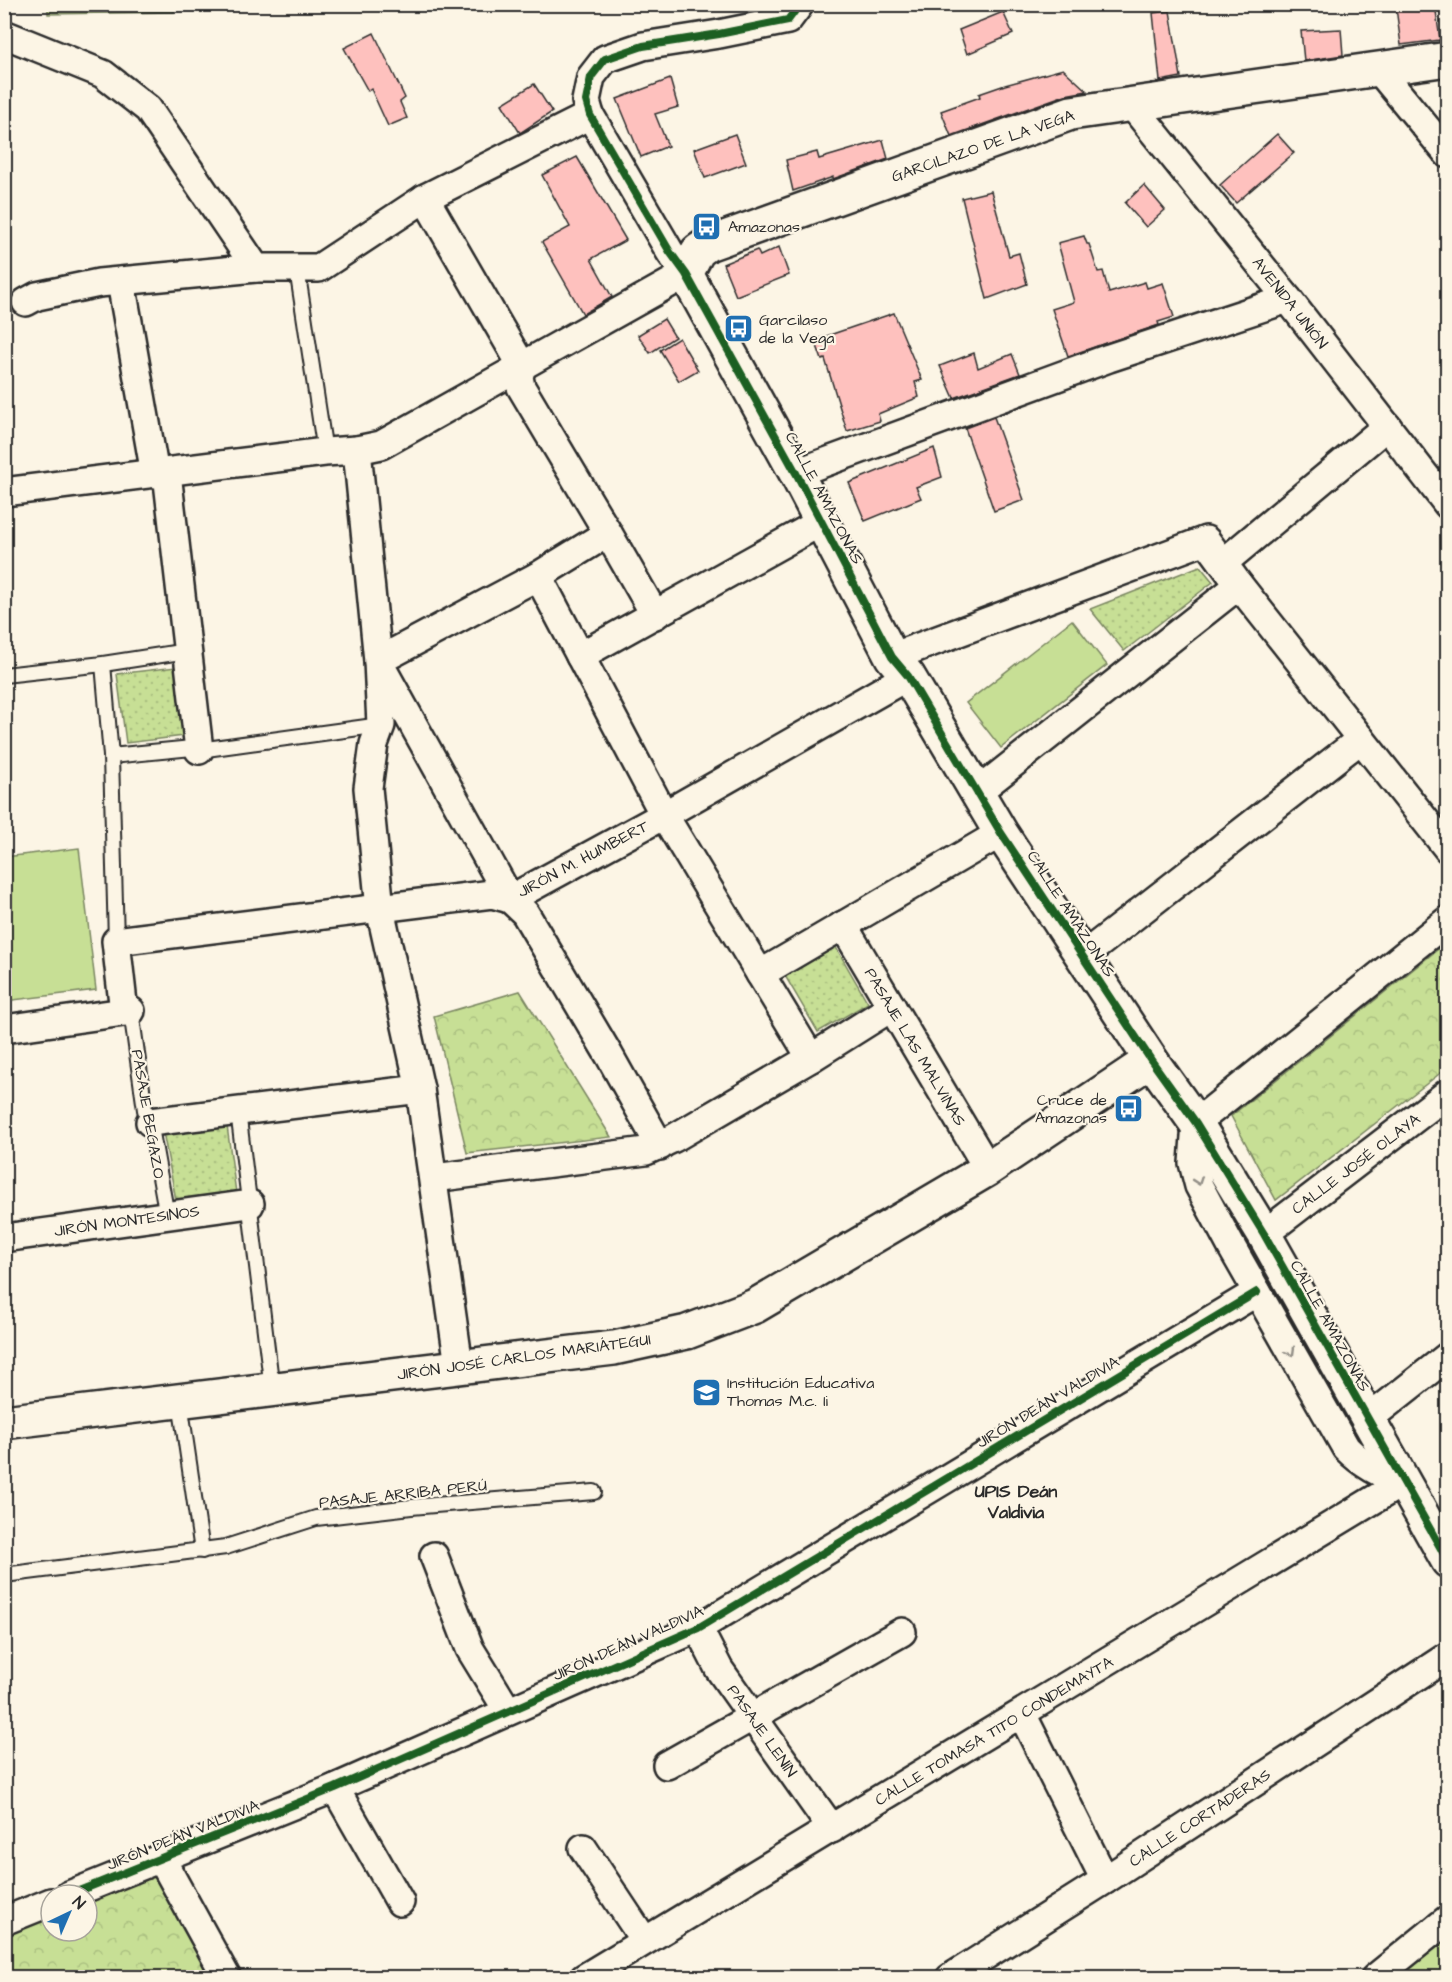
<svg xmlns="http://www.w3.org/2000/svg" width="1452" height="1982" font-family="'Architects Daughter',sans-serif">
<style>
.grass{fill:url(#grass-dots);stroke:#798560;stroke-width:1.5}
.park{fill:url(#park-crowns);stroke:#798560;stroke-width:1.5;fill-rule:evenodd}
.pitch{fill:#c7df95;stroke:#798560;stroke-width:1.5}
.building{fill:#fec1be;stroke:#2b2b2b;stroke-width:1.5}
.lines{fill:none;stroke-linecap:round;stroke-linejoin:round}
.lane-casing{stroke:#2b2b2b;stroke-width:18}
.street-casing{stroke:#2b2b2b;stroke-width:32}
.secondary-casing{stroke:#2b2b2b;stroke-width:38}
.lane{stroke:#fcf5e5;stroke-width:14}
.street{stroke:#fcf5e5;stroke-width:27}
.secondary{stroke:#fcf5e5;stroke-width:33}
.cycleway-casing{stroke:#fcf5e5;stroke-width:11}
.cycleway{stroke:#1b5e20;stroke-width:8}
.oneway{stroke:#949088}
.labels{text-anchor:middle;dominant-baseline:central;stroke-width:4.5;stroke-linejoin:round;paint-order:stroke}
.street-label{font-size:16px;fill:#2b2b2b;stroke:#fcf5e5}
.poi-label{font-size:16px;fill:#2b2b2b;stroke:#fcf5e5;text-anchor:start}
.neighbourhood-label{font-size:18px;font-weight:bold;fill:#2b2b2b;stroke:#fcf5e5}
</style>
<defs>
<pattern id="grass-dots" width="8" height="8" patternUnits="userSpaceOnUse" patternTransform="scale(1.5)"><rect width="8" height="8" fill="#c7df95"/><path d="M2 2h.1M6 6h.1" fill="none" stroke="#abc081" stroke-width="1.8" stroke-linecap="round"/></pattern>
<pattern id="park-crowns" width="20" height="18" patternUnits="userSpaceOnUse" patternTransform="scale(1.5)"><rect width="20" height="18" fill="#c7df95"/><path d="M2 6a3 3 0 1 1 6 0M12 15a3 3 0 1 1 6 0" fill="none" stroke="#abc081"/></pattern>
</defs>
<rect width="100%" height="100%" fill="#fcf5e5"/>
<filter id="ink" filterUnits="userSpaceOnUse"><feTurbulence type="fractalNoise" baseFrequency=".0167" numOctaves="2"/><feDisplacementMap in="SourceGraphic" scale="12" xChannelSelector="R" yChannelSelector="G"/><feConvolveMatrix kernelMatrix="1 2 1 2 8 2 1 2 1" color-interpolation-filters="sRGB"/></filter>
<g filter="url(#ink)">
<g class="grass">
<polygon points="1200,566 1213,582 1124,651 1090,609"/>
<polygon points="176,667 184,736 126,743 117,674"/>
<polygon points="834,944 868,1003 818,1032 784,974"/>
<polygon points="227,1126 236,1193 176,1200 163,1132"/>
</g>
<g class="park">
<polygon points="1447,942 1447,1068 1276,1200 1231,1116"/>
<polygon points="520,991 611,1137 467,1153 434,1016"/>
<path d="M113,1866l47,11 25,55 11,1 23,45h-214v-67zM51,1895h36v36h-36z"/>
</g>
<g class="pitch">
<polygon points="48,5 174,5 174,12 48,14"/>
<polygon points="1072,620 1107,665 1001,748 966,703"/>
<polygon points="79,848 96,990 5,1001 5,857"/>
<polygon points="1447,1939 1447,1977 1400,1977"/>
</g>
<g class="building">
<polygon points="1423,4 1435,4 1440,40 1401,45 1396,8"/>
<polygon points="1170,11 1181,77 1160,81 1153,13"/>
<polygon points="1003,12 1013,34 967,54 959,30"/>
<polygon points="1341,29 1343,55 1304,61 1301,31"/>
<polygon points="374,33 405,98 400,102 407,118 388,126 371,89 368,91 344,48"/>
<polygon points="1063,69 1087,91 1065,95 951,136 941,111 980,97 979,94 1005,85"/>
<polygon points="670,79 678,107 655,114 668,146 641,157 617,99"/>
<polygon points="534,84 552,112 520,133 502,104"/>
<polygon points="735,134 746,163 705,178 694,149"/>
<polygon points="1277,134 1294,153 1236,203 1220,185"/>
<polygon points="883,140 888,159 833,179 833,177 793,191 786,160 817,152 819,159"/>
<polygon points="577,157 626,240 591,259 612,297 583,314 542,242 570,227 542,175"/>
<polygon points="1144,185 1165,210 1146,227 1125,203"/>
<polygon points="991,191 1009,256 1019,253 1027,284 987,299 962,198"/>
<polygon points="1084,236 1087,244 1089,244 1098,272 1103,271 1109,293 1145,282 1147,288 1163,283 1174,317 1158,322 1159,325 1068,356 1052,309 1074,302 1058,243"/>
<polygon points="779,247 789,275 736,296 723,264 757,250 760,256"/>
<polygon points="894,313 922,380 915,382 919,397 878,414 880,421 847,431 825,359 822,360 815,340"/>
<polygon points="664,319 675,337 650,353 638,335"/>
<polygon points="679,338 698,370 679,381 660,350"/>
<polygon points="974,353 978,368 1012,354 1020,374 954,398 940,366"/>
<polygon points="994,417 1024,500 994,511 965,428"/>
<polygon points="934,448 942,477 916,487 921,498 865,521 849,483"/>
</g>
<g class="lines">
<defs>
<g id="lane">
<polyline points="297,269 325,452"/>
<polyline points="103,664 111,756 116,941"/>
<polyline points="4,675 103,664 187,651"/>
<polyline points="111,756 192,748 199,750 381,725"/>
<polyline points="131,1011 145,1110 150,1122 167,1216"/>
<polyline points="238,1111 272,1389"/>
<polyline points="180,1402 202,1551"/>
<polyline points="4,1575 226,1547 316,1518 411,1507 594,1492"/>
</g>
<g id="street">
<polyline points="4,34 103,74 148,109 256,268 319,268 425,198 590,115"/>
<polyline points="1378,69 1448,154"/>
<polyline points="1131,104 1288,299 1448,505"/>
<polyline points="425,198 522,366 519,377 521,387 608,533 655,615"/>
<polyline points="121,282 155,474"/>
<polyline points="26,302 37,296 99,283 256,268"/>
<polyline points="357,450 378,661 381,725 374,744 368,788 380,909 420,1089 459,1366"/>
<polyline points="167,473 199,750"/>
<polyline points="796,473 1109,358 1288,299"/>
<polyline points="4,492 325,452 357,450 381,445 686,274 670,252 590,115 586,101 591,77 605,59 643,46 719,34 788,20 800,4"/>
<polyline points="608,533 538,576 378,661 510,899 525,913 609,1055 660,1146"/>
<polyline points="1223,563 1387,426"/>
<polyline points="538,576 664,815 811,1058"/>
<polyline points="580,656 821,522"/>
<polyline points="892,657 1206,540 1239,585 1448,849"/>
<polyline points="976,793 1239,585"/>
<polyline points="843,925 988,1169"/>
<polyline points="1082,957 1361,739"/>
<polyline points="760,974 1001,833"/>
<polyline points="124,1012 116,941 492,894 510,899 664,815 908,676"/>
<polyline points="4,1029 131,1011"/>
<polyline points="150,1122 420,1089"/>
<polyline points="434,1178 646,1151 674,1138 811,1058 892,1007"/>
<polyline points="1264,1234 1448,1093"/>
<polyline points="4,1238 250,1204"/>
<polyline points="1367,1420 1448,1356"/>
<path d="M1403,1482c-23,-8 -40,-17 -57,-34l-115,-202 -32,-60 -6,-23 3,-40 252,-203"/>
<polyline points="434,1556 470,1649 508,1711"/>
<polyline points="698,1628 719,1669 832,1829"/>
<polyline points="1022,1714 1105,1880"/>
<polyline points="667,1765 902,1632"/>
<polyline points="335,1788 400,1902"/>
<polyline points="583,1848 644,1940"/>
<polyline points="161,1858 227,1978"/>
<polyline points="69,1895 335,1788 698,1628 1257,1292"/>
<polyline points="4,1921 51,1902"/>
<polyline points="584,1978 1403,1482"/>
<polyline points="950,1978 1105,1880 1448,1656"/>
<polyline points="1375,1978 1448,1919"/>
</g>
<g id="secondary">
<polyline points="1448,59 1071,113 708,244 698,251 686,274 796,473 892,657 908,676 1001,833 1151,1060 1196,1123 1264,1234 1448,1561"/>
<polyline points="4,1422 614,1348 687,1332 755,1306 988,1169 1151,1060"/>
</g>
</defs>
<use href="#lane" class="lane-casing"/>
<use href="#street" class="street-casing"/>
<use href="#secondary" class="secondary-casing"/>
<use href="#lane" class="lane"/>
<use href="#street" class="street"/>
<use href="#secondary" class="secondary"/>
<defs>
<g id="cycleway">
<polyline points="800,4 788,20 719,34 643,46 605,59 591,77 586,101 590,115 670,252 686,274 796,473 892,657 908,676 1001,833 1151,1060 1196,1123 1264,1234 1448,1561"/>
<polyline points="69,1895 335,1788 698,1628 1257,1292"/>
</g>
</defs>
<use href="#cycleway" class="cycleway-casing"/>
<use href="#cycleway" class="cycleway"/>
</g>
<defs><path id="oneway-chevron" d="M-2-3.5L2.5 0L-2 3.5" fill="none" stroke-width="1.6" stroke-linecap="round" stroke-linejoin="round" transform="scale(1.5)"/></defs>
<g class="oneway">
<use href="#oneway-chevron" transform="translate(1198 1181) rotate(71)"/>
<use href="#oneway-chevron" transform="translate(1291 1352) rotate(60)"/>
</g>
</g>
<defs>
<symbol id="bus-square" viewBox="-11 -11 22 22"><rect x="-9" y="-9" width="18" height="18" rx="4" fill="#1f6fb2" stroke="#fcf5e5"/><path d="M-5-6H5V4H4V6H2V4H-2V6H-4V4H-5ZM-3.5-4V0h7V-4ZM-3.5 1.2v1.5H-2V1.2ZM2 1.2v1.5H3.5V1.2Z" fill="#fff"/></symbol>
<symbol id="school-square" viewBox="-11 -11 22 22"><rect x="-9" y="-9" width="18" height="18" rx="4" fill="#1f6fb2" stroke="#fcf5e5"/><path d="M0-5L7-2L0 1L-7-2ZM-4 1L0 2.5L4 1V4Q0 6-4 4Z" fill="#fff"/></symbol>
</defs>
<g fill-rule="evenodd">
<use href="#bus-square" x="690" y="210" width="33" height="33"/>
<use href="#bus-square" x="722" y="312" width="33" height="33"/>
<use href="#bus-square" x="1112" y="1092" width="33" height="33"/>
<use href="#school-square" x="690" y="1376" width="33" height="33"/>
</g>
<g class="labels">
<g class="street-label">
<text transform="translate(983 146) rotate(-19)">GARCILAZO DE LA VEGA</text>
<text transform="translate(1290 303) rotate(52)">AVENIDA UNIÓN</text>
<text transform="translate(824 498) rotate(62)">CALLE AMAZONAS</text>
<text transform="translate(583 859) rotate(-28)">JIRÓN M. HUMBERT</text>
<text transform="translate(1071 914) rotate(57)">CALLE AMAZONAS</text>
<text transform="translate(915 1047) rotate(59)">PASAJE LAS MALVINAS</text>
<text transform="translate(148 1114) rotate(80)">PASAJE BEGAZO</text>
<text transform="translate(1356 1164) rotate(-37)">CALLE JOSÉ OLAYA</text>
<text transform="translate(127 1221) rotate(-8)">JIRÓN MONTESINOS</text>
<text transform="translate(1330 1326) rotate(61)">CALLE AMAZONAS</text>
<text transform="translate(524 1357) rotate(-8)">JIRÓN JOSÉ CARLOS MARIÁTEGUI</text>
<text transform="translate(1048 1402) rotate(-31)">JIRÓN DEÁN VALDIVIA</text>
<text transform="translate(403 1494) rotate(-6)">PASAJE ARRIBA PERÚ</text>
<text transform="translate(628 1643) rotate(-24)">JIRÓN DEÁN VALDIVIA</text>
<text transform="translate(762 1731) rotate(55)">PASAJE LENÍN</text>
<text transform="translate(994 1731) rotate(-31)">CALLE TOMASA TITO CONDEMAYTA</text>
<text transform="translate(1200 1818) rotate(-33)">CALLE CORTADERAS</text>
<text transform="translate(183 1835) rotate(-22)">JIRÓN DEÁN VALDIVIA</text>
</g>
<g class="poi-label">
<text x="728" y="227">Amazonas</text>
<text x="759" y="320">Garcilaso<tspan x="759" dy="18">de la Vega</tspan></text>
<text x="1107" y="1100" text-anchor="end">Cruce de<tspan x="1107" dy="18">Amazonas</tspan></text>
<text x="727" y="1383">Institución Educativa<tspan x="727" dy="18">Thomas M.c. Ii</tspan></text>
</g>
<g class="neighbourhood-label">
<text x="1016" y="1491">UPIS Deán<tspan x="1016" dy="21">Valdivia</tspan></text>
</g>
</g>
<rect width="1452" height="1982" fill="none" stroke="#fcf5e5" stroke-width="24"/>
<rect x="12" y="12" width="1428" height="1958" fill="none" stroke="#2b2b2b" stroke-width="2" filter="url(#ink)"/>
<g transform="translate(69 1913) rotate(44)"><circle r="28" fill="#fcf5e5" stroke="#a8a49b" stroke-width="1.5"/>
<path d="M0-4.5L10 22L0 15L-10 22Z" fill="#1f6fb2"/>
<text y="-9" font-size="16" font-weight="bold" text-anchor="middle" fill="#2b2b2b">N</text>
</g>
</svg>
